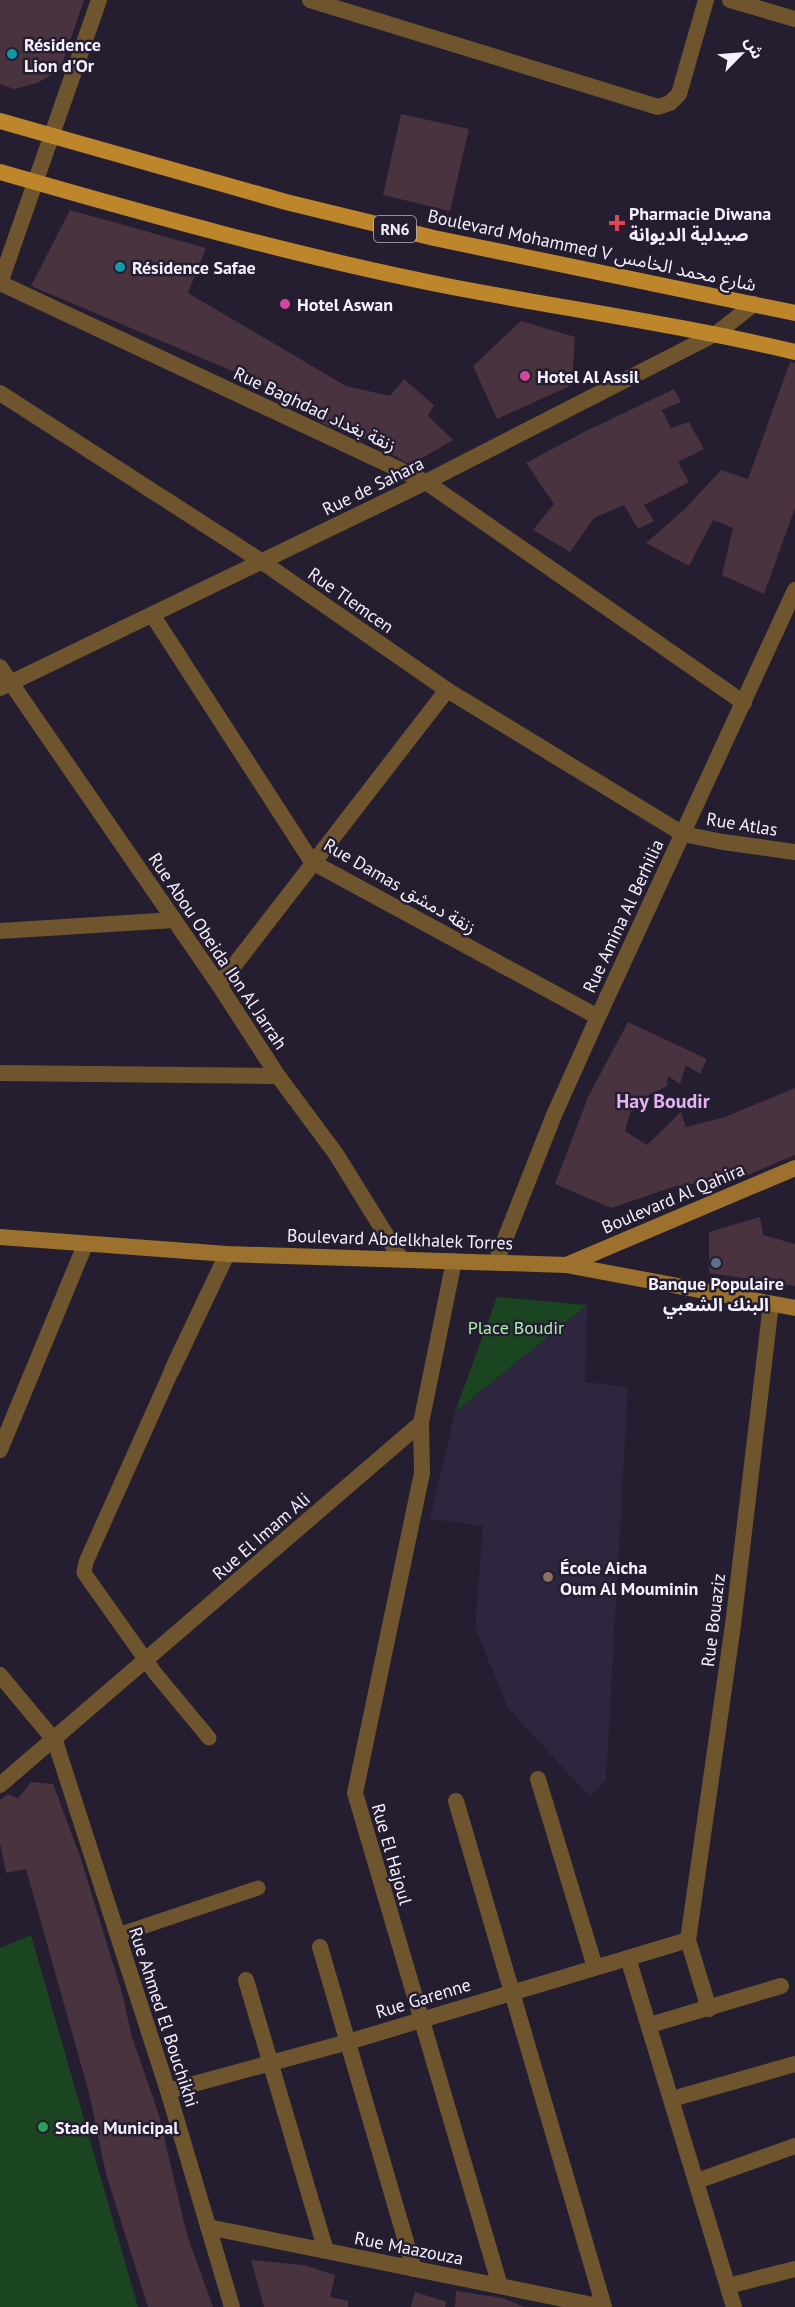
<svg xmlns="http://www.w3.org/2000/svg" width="795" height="2307" font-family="'PT Sans','Noto Sans Arabic',sans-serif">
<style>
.built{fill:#2e263e}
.green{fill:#1b4521}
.building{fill:#48333e}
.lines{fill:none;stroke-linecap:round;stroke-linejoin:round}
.pedestrian{stroke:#6f552d;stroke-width:15}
.minor{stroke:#6f552d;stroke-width:16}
.tertiary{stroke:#6f552d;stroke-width:16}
.secondary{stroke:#9b712d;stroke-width:16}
.primary{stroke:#bd862a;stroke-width:16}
.culture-dot{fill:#0f9aa8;stroke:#241e30;stroke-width:2}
.health-dot{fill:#e0444e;stroke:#241e30;stroke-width:2}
.hotel-dot{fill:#d1479c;stroke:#241e30;stroke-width:2}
.service-dot{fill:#5c6f8a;stroke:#241e30;stroke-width:2}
.education-dot{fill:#8d6e63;stroke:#241e30;stroke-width:2}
.leisure-dot{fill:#2e9e5b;stroke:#241e30;stroke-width:2}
.labels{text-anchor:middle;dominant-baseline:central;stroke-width:5;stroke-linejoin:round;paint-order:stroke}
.shield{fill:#241e30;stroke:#b6b1c0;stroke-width:1.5}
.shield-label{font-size:16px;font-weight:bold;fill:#f4f0fd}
.poi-label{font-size:18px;font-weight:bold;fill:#f4f0fd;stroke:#241e30;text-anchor:start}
.street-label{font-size:18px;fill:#f4f0fd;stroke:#241e30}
.park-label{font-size:18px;fill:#a9f1ae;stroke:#241e30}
.neighbourhood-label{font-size:20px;font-weight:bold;fill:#e3b2f1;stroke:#241e30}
</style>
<rect width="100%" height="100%" fill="#241e30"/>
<polygon class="built" points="587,1305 585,1382 628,1387 606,1780 590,1797 508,1708 475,1628 483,1526 430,1519 455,1412"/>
<g class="green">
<polygon points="497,1297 587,1305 455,1412"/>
<polygon points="31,1935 138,2307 0,2307 0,1948"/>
</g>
<g class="building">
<polygon points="0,0 84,0 60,70 37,83 14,89 0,84"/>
<polygon points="401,114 469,129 450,211 383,195"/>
<polygon points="70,210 206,248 188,293 346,386 390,396 404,379 434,405 428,416 453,440 410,465 368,440 323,424 268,386 31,286"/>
<polygon points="521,321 575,337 572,385 497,419 473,366"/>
<polygon points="790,362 795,363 795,508 764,594 722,575 733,528 713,520 689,566 646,543 685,509 721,470 748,479"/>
<polygon points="674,389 681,402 662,410 671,428 689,422 704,449 678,462 689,482 644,505 654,521 638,529 624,505 594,518 570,552 533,530 554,504 526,463 586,431"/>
<polygon points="628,1022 707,1059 700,1074 686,1065 680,1084 668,1076 667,1086 647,1096 630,1113 625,1131 647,1145 681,1112 686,1127 725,1117 795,1088 795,1155 748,1175 673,1187 611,1208 555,1184 588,1097"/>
<polygon points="760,1217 763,1235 795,1244 795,1286 709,1273 709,1232"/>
<polygon points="31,1782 53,1784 80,1856 123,1996 131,2034 159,2115 187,2235 213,2307 148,2307 106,2174 89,2093 26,1869 6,1873 0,1843 0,1800 8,1794 18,1798"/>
<polygon points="251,2260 304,2265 335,2275 330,2297 348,2301 348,2307 264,2307"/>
<polygon points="456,2291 503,2298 524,2307 455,2307"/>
<polygon points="415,2292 447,2302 445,2307 411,2307"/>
</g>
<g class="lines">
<g class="pedestrian">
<polyline points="172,1370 86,1562 84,1573 155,1673 209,1738"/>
<polyline points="118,1935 258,1888"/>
</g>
<g class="minor">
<polyline points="310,0 658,107 670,103 679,94 706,0"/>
<polyline points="730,0 795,19"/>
<polyline points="0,283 426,482 744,703"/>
<polyline points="0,283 99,0"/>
<polyline points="0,393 261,561 447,690 683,834 723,842 795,852"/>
<polyline points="153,616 312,862 598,1017"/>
<polyline points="0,667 219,985 278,1076 336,1154 401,1259"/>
<polyline points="0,931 174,920"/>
<polyline points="219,985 447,690"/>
<polyline points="0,1073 278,1076"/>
<polyline points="454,1261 421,1423 422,1473 355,1793 500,2286"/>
<polyline points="496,1262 554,1115 598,1017 795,590"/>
<polyline points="172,1370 227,1254"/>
<polyline points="0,1450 85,1245"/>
<polyline points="0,1675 55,1741 168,2091 232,2307"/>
<polyline points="538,1779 595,1967"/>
<polyline points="0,1785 421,1423"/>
<polyline points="456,1801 604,2307"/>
<polyline points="320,1947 414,2269"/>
<polyline points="628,1958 734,2307"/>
<polyline points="246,1980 326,2251"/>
<polyline points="709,2009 688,1940 733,1625 771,1304"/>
<polyline points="650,2025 781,1986"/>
<polyline points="168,2091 348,2042 688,1940"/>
<polyline points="672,2099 795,2064"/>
<polyline points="697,2181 795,2146"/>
<polyline points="208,2227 603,2307"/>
<polyline points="728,2286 795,2269"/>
</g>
<polyline class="tertiary" points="0,688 426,482 717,333 754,304"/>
<g class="secondary">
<polyline points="0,1237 227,1254 566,1265 795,1308"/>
<polyline points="566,1265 795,1168"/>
</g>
<g class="primary">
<polyline points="0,121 286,202 434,238 795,313"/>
<path d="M0,172c149,43 300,85 452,115 115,22 230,38 343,65"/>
</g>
</g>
<g class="culture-dot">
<circle cx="12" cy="54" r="6"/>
<circle cx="120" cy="267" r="6"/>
</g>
<path class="health-dot" d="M614 214h6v6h6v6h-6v6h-6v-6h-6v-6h6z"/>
<g class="hotel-dot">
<circle cx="285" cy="304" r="6"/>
<circle cx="525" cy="376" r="6"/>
</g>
<circle class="service-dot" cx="716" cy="1263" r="6"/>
<circle class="education-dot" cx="548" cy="1577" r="6"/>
<circle class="leisure-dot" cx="43" cy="2127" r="6"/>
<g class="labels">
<rect class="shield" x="374" y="216" width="42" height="26" rx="4.5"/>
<g class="shield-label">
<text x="395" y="229">RN6</text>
</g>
<g class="poi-label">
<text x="24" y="44">Résidence<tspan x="24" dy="21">Lion d'Or</tspan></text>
<text x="629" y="213">Pharmacie Diwana<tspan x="629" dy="21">صيدلية الديوانة</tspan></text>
<text x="132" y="267">Résidence Safae</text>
<text x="297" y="304">Hotel Aswan</text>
<text x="537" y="376">Hotel Al Assil</text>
<text x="716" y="1283" text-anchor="middle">Banque Populaire<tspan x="716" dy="21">البنك الشعبي</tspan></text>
<text x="560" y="1567">École Aicha<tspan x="560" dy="21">Oum Al Mouminin</tspan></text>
<text x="55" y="2127">Stade Municipal</text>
</g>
<g class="street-label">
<text transform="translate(592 250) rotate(12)">Boulevard Mohammed V شارع محمد الخامس</text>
<text transform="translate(315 409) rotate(25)">Rue Baghdad زنقة بغداد</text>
<text transform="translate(373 486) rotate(-26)">Rue de Sahara</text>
<text transform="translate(351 600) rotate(35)">Rue Tlemcen</text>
<text transform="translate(742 824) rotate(9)">Rue Atlas</text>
<text transform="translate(400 886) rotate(30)">Rue Damas زنقة دمشق</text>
<text transform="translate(623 916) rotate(-65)">Rue Amina Al Berhilia</text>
<text transform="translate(218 951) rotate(56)">Rue Abou Obeida Ibn Al Jarrah</text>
<text transform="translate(673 1198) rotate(-23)">Boulevard Al Qahira</text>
<text transform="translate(400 1239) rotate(2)">Boulevard Abdelkhalek Torres</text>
<text transform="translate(261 1536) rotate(-41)">Rue El Imam Ali</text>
<text transform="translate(713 1620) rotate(-83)">Rue Bouaziz</text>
<text transform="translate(392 1854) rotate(74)">Rue El Hajoul</text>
<text transform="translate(423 1998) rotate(-17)">Rue Garenne</text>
<text transform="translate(164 2017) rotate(72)">Rue Ahmed El Bouchikhi</text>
<text transform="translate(409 2248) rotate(11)">Rue Maazouza</text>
</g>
<g class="park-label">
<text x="516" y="1327">Place Boudir</text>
</g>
<g class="neighbourhood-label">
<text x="663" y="1101">Hay Boudir</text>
</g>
</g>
<g transform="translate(741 54) rotate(65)" stroke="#241e30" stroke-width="4.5" paint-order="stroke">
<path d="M0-4.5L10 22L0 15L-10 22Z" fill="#f4f0fd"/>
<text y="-9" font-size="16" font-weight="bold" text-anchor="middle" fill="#f4f0fd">ش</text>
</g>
</svg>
